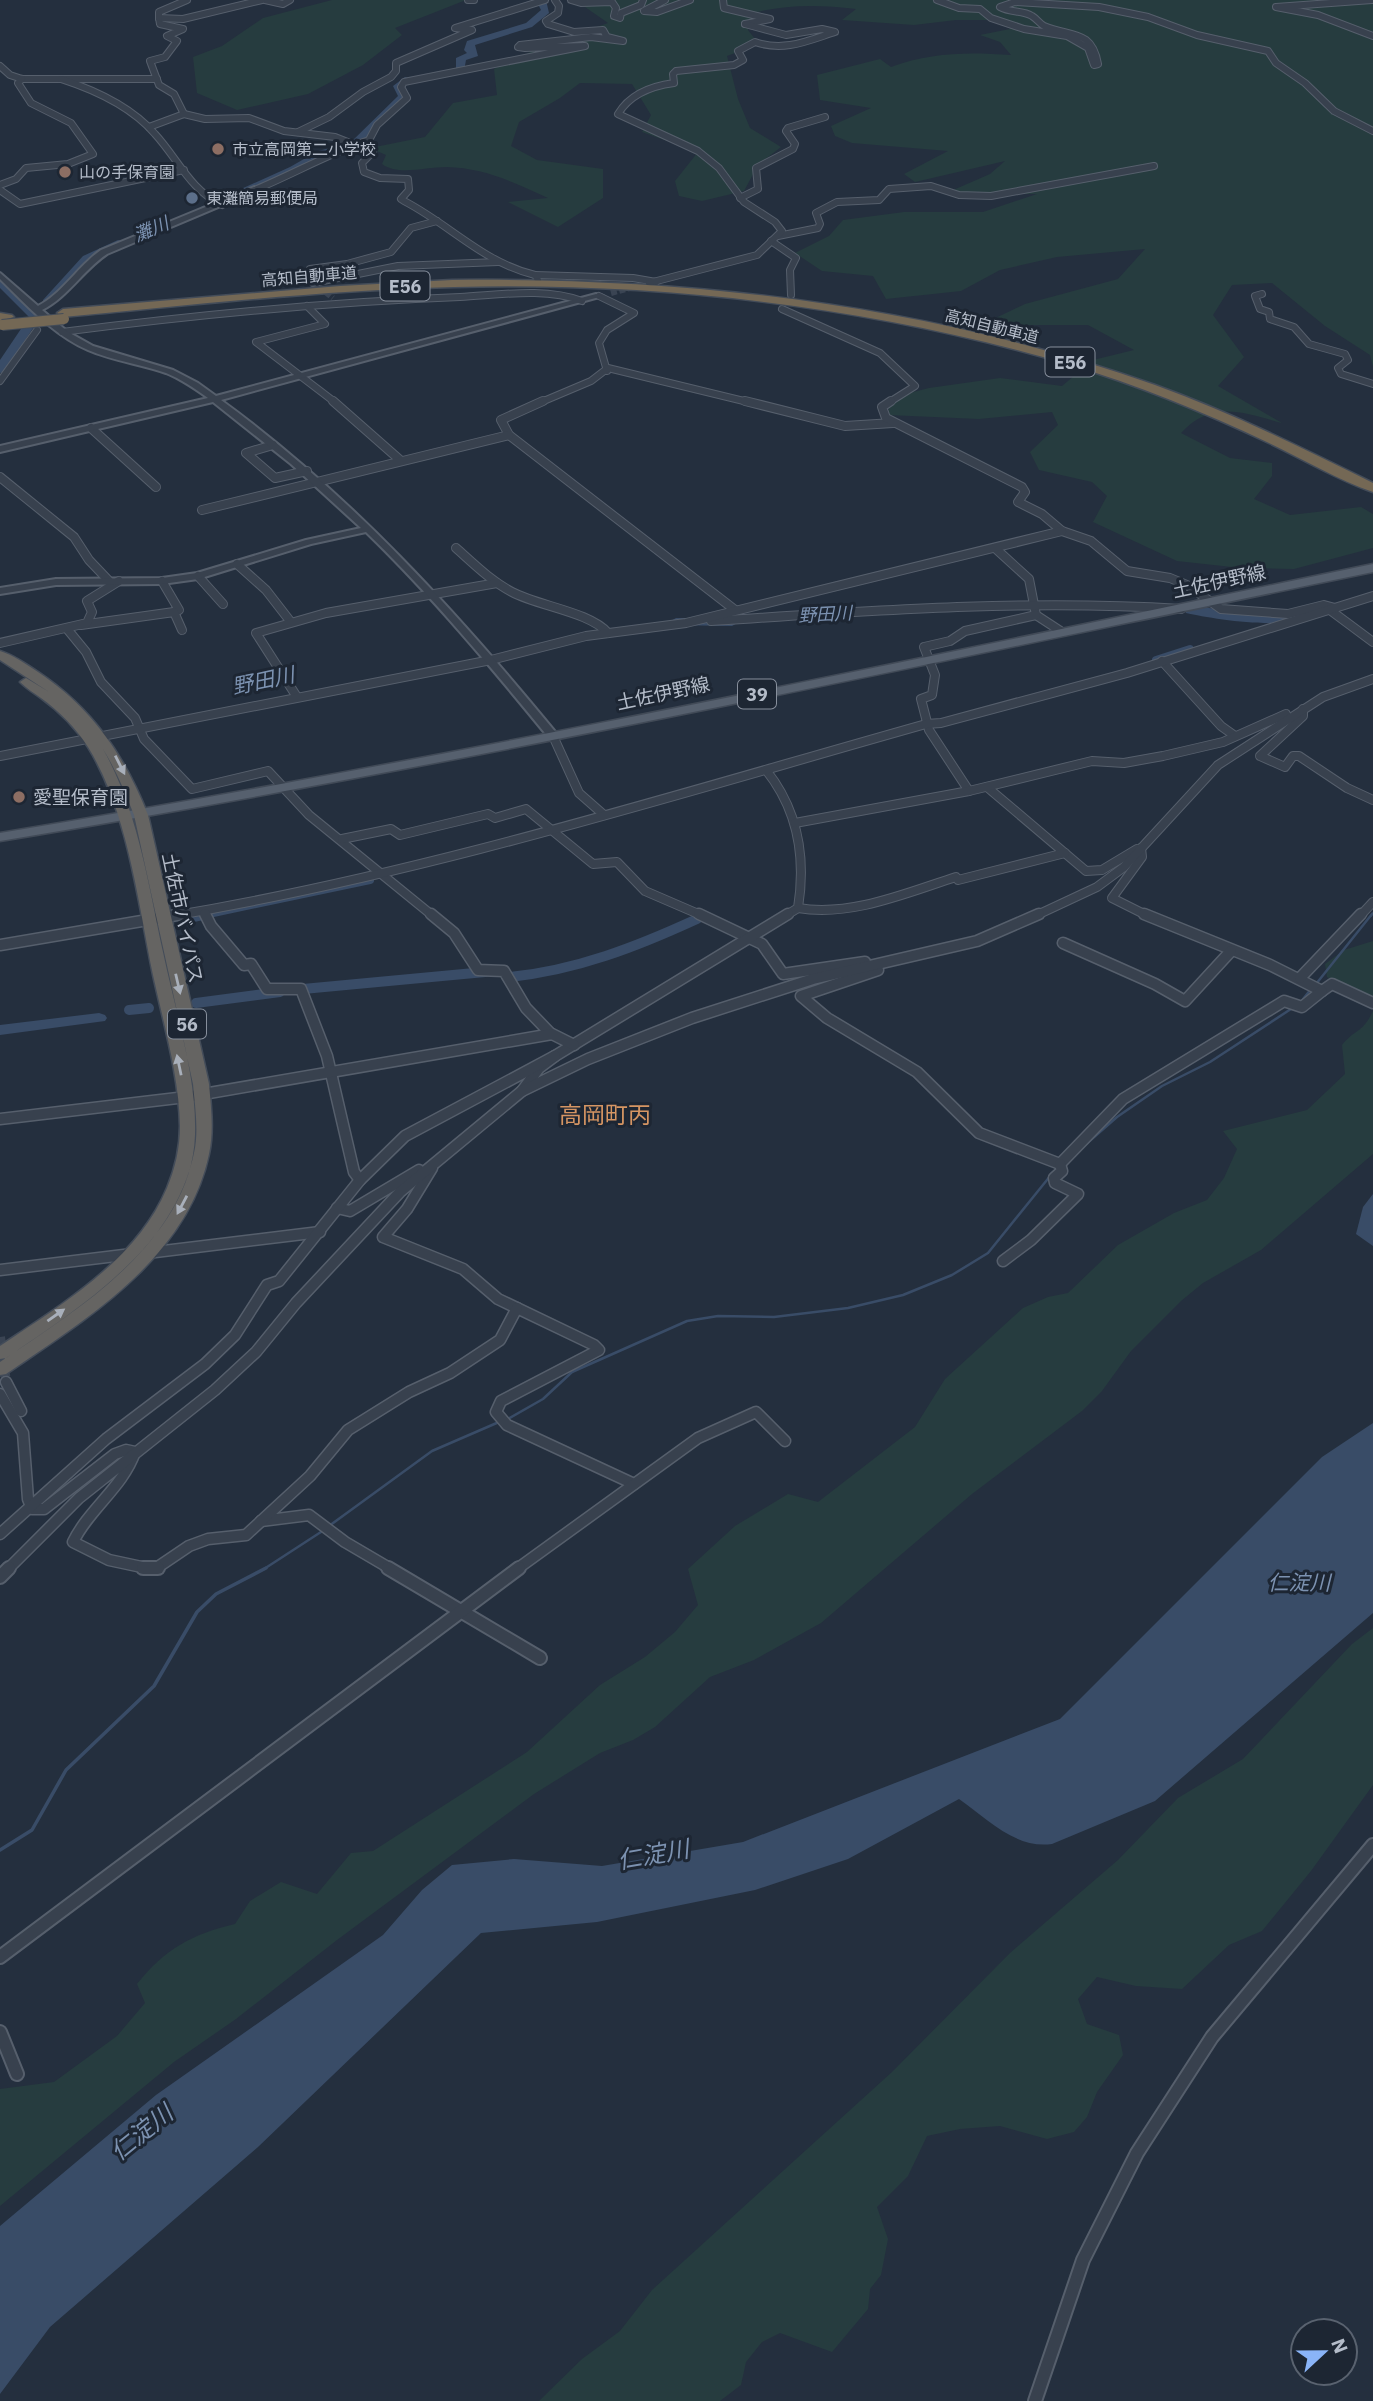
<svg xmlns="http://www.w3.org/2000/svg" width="1373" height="2401" font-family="'IBM Plex Sans','Noto Sans JP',sans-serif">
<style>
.green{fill:#263c3f}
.water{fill:#394c67}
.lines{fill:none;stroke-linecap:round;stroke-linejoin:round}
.stream-far2{stroke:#394c67;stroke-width:2}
.stream-far1{stroke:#394c67;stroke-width:2.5}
.stream{stroke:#394c67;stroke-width:3.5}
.canal-far1{stroke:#394c67;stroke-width:8}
.canal{stroke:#394c67;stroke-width:10}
.river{fill:#394c67;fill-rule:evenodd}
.minor-tunnel-far1{stroke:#3a4453;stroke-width:6;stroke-dasharray:6 2.5;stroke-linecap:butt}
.minor-tunnel{stroke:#3a4453;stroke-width:10;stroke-dasharray:10 5;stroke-linecap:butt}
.minor-far3-casing{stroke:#565f6c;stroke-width:8}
.minor-far2-casing{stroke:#565f6c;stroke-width:10}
.minor-far1-casing{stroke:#565f6c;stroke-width:13}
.minor-casing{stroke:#565f6c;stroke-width:16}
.tertiary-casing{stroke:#565f6c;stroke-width:4}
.primary-casing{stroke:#414a57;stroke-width:3}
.trunk-casing{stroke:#434c59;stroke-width:3}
.motorway-casing{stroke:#434c59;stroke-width:3}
.minor-far3{stroke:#38414e;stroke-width:6}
.minor-far2{stroke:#38414e;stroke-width:8}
.minor-far1{stroke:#38414e;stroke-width:10}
.minor{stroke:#38414e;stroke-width:12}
.tertiary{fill:#38414e;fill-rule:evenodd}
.primary{fill:#56606e;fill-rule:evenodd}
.trunk{fill:#656462;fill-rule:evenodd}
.motorway{fill:#746855;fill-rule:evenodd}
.motorway-bridge-casing{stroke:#434c59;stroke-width:12;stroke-linecap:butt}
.motorway-bridge{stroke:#746855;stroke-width:10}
.oneway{fill:#a8afba}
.education-dot{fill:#8d6e63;stroke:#1d2633;stroke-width:2.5}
.service-dot{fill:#5c6f8a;stroke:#1d2633;stroke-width:2.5}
.labels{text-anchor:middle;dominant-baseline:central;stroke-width:6;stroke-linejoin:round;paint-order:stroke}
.far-poi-label{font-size:16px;fill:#b4bcc9;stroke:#1d2633;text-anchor:start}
.far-street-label{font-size:16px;fill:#b4bcc9;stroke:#1d2633}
.far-water-label{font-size:18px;font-style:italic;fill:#7c92b1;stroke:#1d2633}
.shield{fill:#1d2633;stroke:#878f9c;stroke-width:2}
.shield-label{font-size:18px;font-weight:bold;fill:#b4bcc9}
.street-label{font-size:19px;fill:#b4bcc9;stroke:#1d2633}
.poi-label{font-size:19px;fill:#b4bcc9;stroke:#1d2633;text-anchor:start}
.water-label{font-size:21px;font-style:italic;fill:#7c92b1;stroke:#1d2633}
.quarter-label{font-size:23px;fill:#d59563;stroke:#1d2633}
.near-water-label{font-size:24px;font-style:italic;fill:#7c92b1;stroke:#1d2633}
</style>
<rect width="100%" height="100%" fill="#242f3e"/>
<g class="green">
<polygon points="332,0 466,0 395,28 402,35 363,65 308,94 237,110 197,93 193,57 222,46 263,18"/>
<path d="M575,0h798v367l-3,-12 -45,-29 -53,-43 -40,2 -19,30 31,42 -26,29 64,37c-37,-10 -70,-24 -101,10l49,25 42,5v13l-18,23 36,16 71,-8 12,7v34l-79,21 -53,-1 -64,-7 -84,-39 14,-26 -15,-14 -53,-12 -9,-18 28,-27 -6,-13 -73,7 -91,-4 2,-17 39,-10 71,-10 62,8 31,-26 41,-10 -46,-25h-107l44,-21 93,-25 27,-30 -88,8 -57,13 -39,21 -75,8 -13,-23 -51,-5 -27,-18 34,-17 14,-16 61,-8h79l54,-18h-93l46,-20 15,-13 -90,21 -11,-8 44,-23 -96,-8 -17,-7 -4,-10 40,-18 -51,-8 -3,-25 63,-16 11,8c40,-15 78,-15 120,-12l-11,-13 -20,-7 30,-6 -9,-9h-45l-42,5 -72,-5 14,-11c-34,-4 -66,-5 -99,3l-9,18 11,14 -32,12 11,43 12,29 31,19 -23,18 -14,26 -42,10 -23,-5 -4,-15 23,-29 -56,-20 9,-17 -19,-31 -52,-1 -20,15 -41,24 -8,24 26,14 66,9v29l-45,29 -50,-25 40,-4c-35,-16 -63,-30 -102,-31 -20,0 -48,9 -64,-3l4,-9 -16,-7 55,-11 28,-34 44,-8 -3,-26 49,-23 65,-23z"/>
<polygon points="1373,941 1373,1007 1327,977 1325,964 1344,950"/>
<path d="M1373,1011v143l-112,96 -58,33 -22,18 -50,50 -29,40 -20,20 -110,83 -151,129 -67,37 -44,17 -55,50 -22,13 -33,13 -66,41 -197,146 -101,79 -62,43 -174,144v-117l54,-7 63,-46 28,-33 -8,-19c28,-35 55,-50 98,-60l15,-23 31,-19 36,12 34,-41 22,-2 154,-99 73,-67 45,-28 30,-25 23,-27 -10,-36 47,-43 53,-32 30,8 97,-75 30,-48 78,-71 25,-11 20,-4 50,-48 56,-32 33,-13 17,-22 13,-29 -14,-18 84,-21 38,-36 -3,-29c14,-17 20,-11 31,-34z"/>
<polygon points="1373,1628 1373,1785 1311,1871 1262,1931 1229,1945 1182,1989 1136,1986 1097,1977 1078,1999 1087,2024 1119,2035 1123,2055 1097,2092 1087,2117 1074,2132 1047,2139 1000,2126 960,2129 927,2136 908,2176 877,2207 888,2239 881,2275 870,2289 868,2309 832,2352 780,2333 762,2342 746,2362 741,2385 720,2401 539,2401 582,2359 620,2331 652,2290 892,2072 1010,1953 1118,1860 1178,1798 1243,1759 1352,1644"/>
</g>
<g class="water">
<polygon points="1373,1194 1373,1246 1356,1234 1363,1207"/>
<path d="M1373,1423v190l-218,188 -103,43c-37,5 -64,-25 -93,-45l-111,60 -93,31 -158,32 -116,11 -223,214 -208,180 -50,67v-168l156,-131 227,-160 39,-45 30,-25 62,-6 88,7 141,-24 317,-123 262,-262z"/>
</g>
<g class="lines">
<polyline class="stream-far2" points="1371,916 1373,913"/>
<g class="stream-far1">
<polyline points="1316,984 1372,914"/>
<polyline points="1300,1003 1311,989"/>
<polyline points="1085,1145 1117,1117 1162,1086 1210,1062 1294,1007"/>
<polyline points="508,1419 543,1399 572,1372 687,1321 718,1316 774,1317 848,1308 903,1295 952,1275 988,1253 1051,1175"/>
<polyline points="329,1526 432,1451 499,1422"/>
<polyline points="264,1569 324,1530"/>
</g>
<polyline class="stream" points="0,1850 32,1830 66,1770 154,1686 197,1612 216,1594 266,1568"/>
<g class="canal-far1">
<polyline points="1156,660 1190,649"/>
<polyline points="199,916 370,880"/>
</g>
<g class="canal">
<polyline points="188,918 208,914"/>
<path d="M510,977c67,-7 126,-30 187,-58"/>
<polyline points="303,989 485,972"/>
<polyline points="196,1003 280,992"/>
<polyline points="129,1010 149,1008"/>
</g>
<g class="river">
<polygon points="536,0 546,0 549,13 532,27 475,45 478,56 466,60 464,71 456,71 456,58 467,53 464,50 467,41 526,23 541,10"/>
<polygon points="405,77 414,79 404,87 408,97 370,133 367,141 326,155 298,171 210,209 201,207 290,167 318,151 350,143 398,96 393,86"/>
<polygon points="118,240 128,242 91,260 51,304 43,304 43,300 83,256"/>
<polygon points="0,279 35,310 43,313 4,372 0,373 0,360 29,317 0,288"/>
<path d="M1191,606l72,8 43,-4 7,4c-22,18 -100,5 -127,-1v-6z"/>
<polygon points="676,618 732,618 739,622 732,626 671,625 669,622"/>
<polygon points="99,1013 105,1015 107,1018 105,1021 0,1035 0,1025"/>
</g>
<g class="minor-tunnel-far1">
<polyline points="319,287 333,298"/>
<polyline points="611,293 649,283"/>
</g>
<polyline class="minor-tunnel" points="0,1337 6,1382"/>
<defs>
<g id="minor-far3">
<polyline points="265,0 283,4 290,0"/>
<polyline points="468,0 474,0"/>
<polyline points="571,0 581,3 612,2 616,8 614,16 620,18 621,13 641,5 643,0"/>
<polyline points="665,0 644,11 657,12 690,0"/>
<polyline points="723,0 724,8 770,19 745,24"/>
<path d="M937,0l22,8 21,1 11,9 33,11 43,7 21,12 6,17 4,-1c-6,-35 -27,-27 -54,-38 -5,-3 -7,-7 -12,-10 -9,-6 -22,-3 -32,-9l15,-5 84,5 49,10 49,18 71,16 8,12 29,20 29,28 39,20"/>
<polyline points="1372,0 1276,7 1318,15 1373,36"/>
<polyline points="159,18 160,24 183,29 167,36 177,41 165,57 150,61 159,85 174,94 184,114"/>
<polyline points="159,18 183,19 262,0"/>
<polyline points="159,18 159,12 187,0"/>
<polyline points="0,66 10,75 22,79 157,79"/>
<path d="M61,79c34,11 70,27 94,55 23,25 35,56 67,71"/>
<path d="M149,127l35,-13 21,5 44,-1 35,13 51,6 38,15 -11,11 2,9 16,6 28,1 1,11 -8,9 3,2c45,23 80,62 131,74l3,5"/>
<polyline points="298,132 329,117 363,92 391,77 396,71 396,63 472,30 455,28 545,0"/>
<polyline points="0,185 16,179 26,168 68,164 93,154 71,123 31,103 18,83 22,79"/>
<path d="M257,189c38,-16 73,-36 112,-49l8,-15 30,-27 -6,-11 3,-5 181,-36 -60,2 -7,-1 2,-2 71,-8 32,4 -16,-4 -4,-7 -29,2 -26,-8 -2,-3 12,-8 1,-7 -4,-6"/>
<polyline points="0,190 20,204 184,170"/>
<polyline points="740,198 758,189 756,168 793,149 795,144 786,131 788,128 825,117"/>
<polyline points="437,221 411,228 391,252 347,264 310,269 313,283 398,266 498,262"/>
<polyline points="778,236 818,228 820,224 816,213 837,202 879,200 889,189 931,186 959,195 991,196 1154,166"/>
<polyline points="771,241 796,258 790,270 791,295"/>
<polyline points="535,275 633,278 656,282"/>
<path d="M649,283l108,-28 25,-24 -7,-9 -31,-20 -25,-34 -21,-17 -80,-37c12,-20 33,-28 56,-31l-1,-9 3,-3 58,-6 9,-5 -5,-9 17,-9c29,10 52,-1 80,-10l-13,-3 -36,6 -41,-11"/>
<polyline points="1262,294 1255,296 1260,309 1269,312 1270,319 1294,327 1309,344 1345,354 1348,360 1338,368 1341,374 1373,384"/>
<polyline points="599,296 634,313 607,330 599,343 607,371"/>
<polyline points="307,306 325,324 256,342 336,403"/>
<polyline points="782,309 880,353 915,386 888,403"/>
<path d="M62,332c132,-17 265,-30 398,-35 39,-2 85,-10 122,4"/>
<polyline points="0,381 37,330"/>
<polyline points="539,403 591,381 608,368 752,403"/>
</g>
<g id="minor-far2">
<polyline points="333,401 400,460"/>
<polyline points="543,401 501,420 509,435 735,610"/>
<polyline points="745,401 845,426 893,423"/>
<polyline points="891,401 882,407 886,418 1022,487 1025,492 1018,502 1042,514 1062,531 1091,541 1127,571 1170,578 1187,585 1221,609 1288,614 1324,605 1335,608"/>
<polyline points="91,428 156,487"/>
<polyline points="273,445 246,453 275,478 307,471"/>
<polyline points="0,477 74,537 89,560 109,581"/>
<polyline points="202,510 509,435"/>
<path d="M456,548c18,16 35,33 56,44 26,14 78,20 96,41"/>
<polyline points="995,548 1029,579 1036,615 1062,632"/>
<polyline points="237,564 266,590 290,621"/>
<polyline points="198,576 223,604"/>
<polyline points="162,581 179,610 174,612"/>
<polyline points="1330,610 1373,642"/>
<path d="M711,621c157,-10 313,-22 470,-12"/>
<polyline points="81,625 174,612 182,630"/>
<polyline points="68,630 86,652 101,682 135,718 144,739 192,789 268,771 309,815 433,916"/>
<polyline points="0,643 87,623 92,612 87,601 119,581"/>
<polyline points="1162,661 1221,726 1235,736"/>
<polyline points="297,697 256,633 326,613 497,583"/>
<polyline points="1303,709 1303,716 1260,756 1285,767 1293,756 1299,756 1347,788 1373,800"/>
<polyline points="553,736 579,793 604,815"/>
<polyline points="0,756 491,660 586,636 686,623 1062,531"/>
<path d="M766,770c32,40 40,88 32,138l-13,8"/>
<polyline points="987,787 1086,871 1102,870 1137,849"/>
<polyline points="969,791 929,730 921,699 932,695 935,675 924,647 950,641 965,631 1036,615"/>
<polyline points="795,823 969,791 1092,761 1124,763 1163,756 1223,742 1286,714"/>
<polyline points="342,839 391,829 400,835 488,814 495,818 526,809 593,864 617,862 645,891 703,916"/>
<polyline points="1141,848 1142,857 1112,898 1148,916"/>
<path d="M798,908c53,9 108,-15 158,-31l2,3 107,-27"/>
<polyline points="204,912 206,916"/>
<path d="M172,916c256,-43 505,-122 754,-192l15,-1 186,-50 246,-77"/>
<polyline points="1035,916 1097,887 1124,867 1218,765 1323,697 1373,679"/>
<polyline points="1360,916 1373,902"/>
</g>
<g id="minor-far1">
<polyline points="205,914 211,926 244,965 251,964 267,989 301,989 327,1056 354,1172 360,1180"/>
<polyline points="431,914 454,933 478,970 504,971 526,1008 551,1034"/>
<polyline points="699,914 762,944 783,974 865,962"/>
<polyline points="1144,914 1270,965 1322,991 1332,984 1373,1003"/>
<polyline points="1063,943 1155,984 1185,1001 1231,951"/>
<polyline points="0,945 183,914"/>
<polyline points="878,970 801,996 827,1018 917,1072 979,1133 1060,1164 1123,1099 1284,1001 1302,1007 1322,991"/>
<polyline points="1300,978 1361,914"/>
<polyline points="522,1091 539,1068 555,1056 788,914"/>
<polyline points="0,1119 186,1097 552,1034 574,1045"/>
<polyline points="432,1168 407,1209 383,1237 463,1269 498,1299 594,1345 599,1350 501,1401 496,1412 507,1425 634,1484"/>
<polyline points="337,1208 350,1211 419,1170"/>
<polyline points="147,1253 320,1232"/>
<polyline points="1003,1261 1031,1240 1078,1194 1055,1183 1054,1178 1062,1171 1060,1164"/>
<polyline points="0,1270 132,1254"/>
<polyline points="6,1382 21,1411"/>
<path d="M0,1394l23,39 5,66 4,10h12l71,-55 11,-4 9,2c-12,35 -46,57 -62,90l36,18 42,9"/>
<polyline points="261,1521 309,1515 345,1542 391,1569"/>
<polyline points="0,1534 106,1439 205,1364 235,1335 267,1285 279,1281 360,1180 405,1136 555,1056"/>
<polyline points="8,1569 79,1498 215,1390 256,1352 296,1303 400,1192 522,1091 588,1059 692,1018 813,979 977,941 1039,914"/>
<polyline points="155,1569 189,1546 208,1539 246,1535 310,1476 348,1430 409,1392 450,1373 500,1340 517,1308"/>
<polyline points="517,1569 698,1438 756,1412 785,1441"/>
</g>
<g id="minor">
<polyline points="143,1568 158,1568"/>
<polyline points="388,1568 540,1658"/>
<polyline points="0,1577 9,1568"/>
<polyline points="0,1957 519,1568"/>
<polyline points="0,2032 17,2074"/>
<polyline points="1035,2401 1083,2260 1137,2153 1212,2037 1373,1845"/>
</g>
<path id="tertiary" d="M254,187l7,2 -154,65c-24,16 -39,43 -65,56l26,22 25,14 80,24 25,13 18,13 380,-102 7,2 -382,104c129,94 235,211 336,334v4h-8c-58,-71 -117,-142 -183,-206l-55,12 -113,35 -36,5 -106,1 -56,9v-6l56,-9 106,-1 35,-5 109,-33 55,-12 -70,-64 -78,-62 -213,50v-6l208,-48c-14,-10 -27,-19 -42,-25 -25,-9 -53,-12 -78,-23 -35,-15 -61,-45 -88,-71v-6l38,33c25,-13 40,-40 63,-56z"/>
<path id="primary" d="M1373,564v8c-457,94 -913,193 -1373,269v-8c460,-76 916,-174 1373,-269z"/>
<path id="trunk" d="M0,651c13,4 26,13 38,21 54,36 86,83 110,143l61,269c2,23 5,47 0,70 -22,104 -121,164 -203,220l-6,1v-13c78,-53 173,-110 194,-209 5,-22 1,-46 -1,-69l-59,-269c-9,-23 -18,-45 -31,-66 35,62 45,134 60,203 12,58 34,124 32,183 -3,102 -114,172 -189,223l-6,1v-13c61,-41 137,-86 167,-158 8,-19 13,-40 13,-62 -1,-50 -16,-101 -27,-151 -15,-73 -25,-163 -65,-228 -12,-19 -29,-36 -47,-49 -7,-5 -15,-10 -21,-16l6,-4 23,14 -49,-32z"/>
<g id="motorway">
<path d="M452,280c238,-3 478,25 703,105 75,27 147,63 218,98v9c-35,-12 -70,-33 -104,-49 -65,-31 -132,-58 -201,-79 -199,-58 -407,-82 -614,-77 -131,3 -261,18 -391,30l-6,-4 6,-4 277,-23z"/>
<polygon points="0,313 12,315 14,317 0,321"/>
</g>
</defs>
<use href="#minor-far3" class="minor-far3-casing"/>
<use href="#minor-far2" class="minor-far2-casing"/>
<use href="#minor-far1" class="minor-far1-casing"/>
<use href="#minor" class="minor-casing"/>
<use href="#tertiary" class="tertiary-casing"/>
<use href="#primary" class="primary-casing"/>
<use href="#trunk" class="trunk-casing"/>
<use href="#motorway" class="motorway-casing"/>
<use href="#minor-far3" class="minor-far3"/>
<use href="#minor-far2" class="minor-far2"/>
<use href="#minor-far1" class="minor-far1"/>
<use href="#minor" class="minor"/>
<use href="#tertiary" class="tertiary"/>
<use href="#primary" class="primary"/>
<use href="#trunk" class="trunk"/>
<use href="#motorway" class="motorway"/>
<defs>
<polyline id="motorway-bridge" points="2,325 64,319"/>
</defs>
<use href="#motorway-bridge" class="motorway-bridge-casing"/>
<use href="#motorway-bridge" class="motorway-bridge"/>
</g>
<defs><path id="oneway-solid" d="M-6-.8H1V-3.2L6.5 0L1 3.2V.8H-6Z" transform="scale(1.75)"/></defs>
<g class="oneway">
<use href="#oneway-solid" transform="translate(120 765) rotate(63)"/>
<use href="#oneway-solid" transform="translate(178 984) rotate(77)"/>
<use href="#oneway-solid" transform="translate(179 1065) rotate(-102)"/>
<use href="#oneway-solid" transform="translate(182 1205) rotate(118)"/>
<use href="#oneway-solid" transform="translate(56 1315) rotate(-35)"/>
</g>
<g class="education-dot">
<circle cx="218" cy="149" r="7"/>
<circle cx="65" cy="172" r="7"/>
<circle cx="19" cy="797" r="7"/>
</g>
<circle class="service-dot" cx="192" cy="198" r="7"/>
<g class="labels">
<g class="far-poi-label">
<text x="232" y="149">市立高岡第二小学校</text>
<text x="79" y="172">山の手保育園</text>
<text x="206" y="198">東灘簡易郵便局</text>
</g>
<g class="far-street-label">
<text transform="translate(309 276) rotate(-5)">高知自動車道</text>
<text transform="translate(992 326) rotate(14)">高知自動車道</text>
</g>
<g class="far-water-label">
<text transform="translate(151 229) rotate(-23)">灘川</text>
<text transform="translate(825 614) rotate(-3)">野田川</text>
</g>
<g class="shield">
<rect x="380.5" y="271.5" width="49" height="29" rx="5"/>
<rect x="1045.5" y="347.5" width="49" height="29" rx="5"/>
<rect x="738" y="679.5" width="38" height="29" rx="5"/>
<rect x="168" y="1009.5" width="38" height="29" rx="5"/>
</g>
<g class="shield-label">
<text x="405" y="286">E56</text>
<text x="1070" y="362">E56</text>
<text x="757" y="694">39</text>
<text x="187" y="1024">56</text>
</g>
<g class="street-label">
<text transform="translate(1219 581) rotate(-12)">土佐伊野線</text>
<text transform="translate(663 693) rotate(-12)">土佐伊野線</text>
<text transform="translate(183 918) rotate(78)">土佐市バイパス</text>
</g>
<g class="poi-label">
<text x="33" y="797">愛聖保育園</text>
</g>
<g class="water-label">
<text transform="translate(263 680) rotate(-12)">野田川</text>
<text x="1299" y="1582">仁淀川</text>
</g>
<g class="quarter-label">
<text x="605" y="1114">高岡町丙</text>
</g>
<g class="near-water-label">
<text transform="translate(653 1854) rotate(-10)">仁淀川</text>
<text transform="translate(141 2132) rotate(-39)">仁淀川</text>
</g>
</g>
<g transform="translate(1324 2352) rotate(68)"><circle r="33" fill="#1d2633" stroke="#59626f" stroke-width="2"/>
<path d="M0-5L12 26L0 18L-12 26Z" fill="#8ab4f8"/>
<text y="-10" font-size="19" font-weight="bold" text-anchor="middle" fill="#b4bcc9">N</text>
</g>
</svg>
